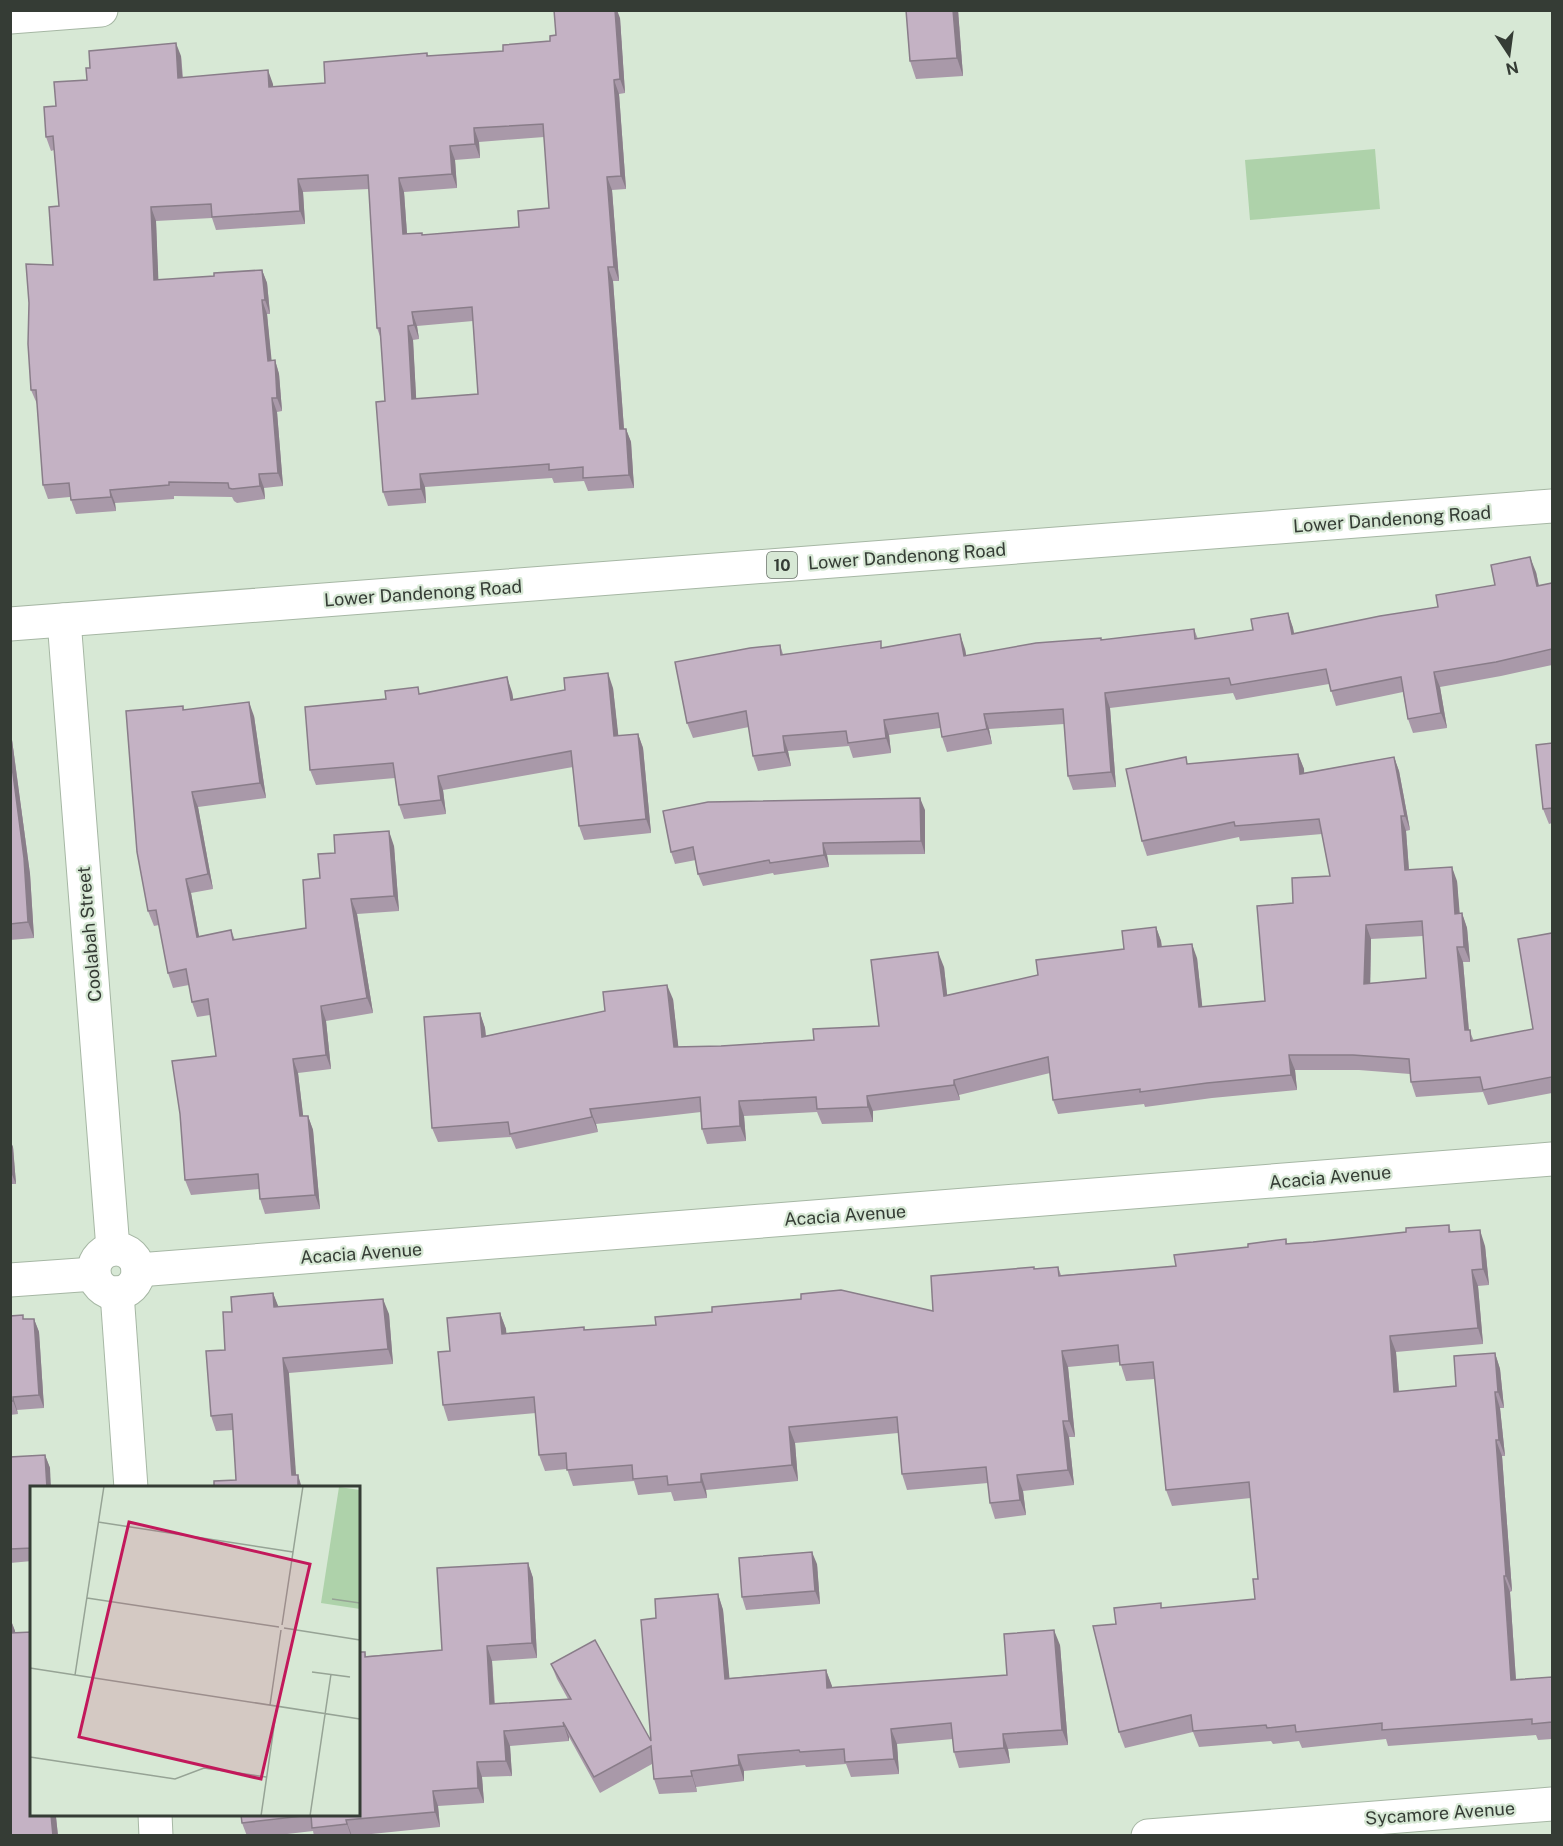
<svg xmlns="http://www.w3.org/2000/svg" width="1563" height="1846" font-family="'Public Sans',sans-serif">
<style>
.green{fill:#aed2aa}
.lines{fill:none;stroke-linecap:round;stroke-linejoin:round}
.minor-casing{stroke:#a6b7a4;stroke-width:35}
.trunk-casing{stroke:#a6b7a4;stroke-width:35}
.minor{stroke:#fff;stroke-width:33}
.trunk{stroke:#fff;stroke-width:33}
.wall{fill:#a999a9;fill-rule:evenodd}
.shaded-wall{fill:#897d89}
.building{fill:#c4b2c4;stroke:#897d89;stroke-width:1.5;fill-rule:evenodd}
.labels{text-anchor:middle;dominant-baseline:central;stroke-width:4.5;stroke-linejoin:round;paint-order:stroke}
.shield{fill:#d7e8d5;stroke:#667065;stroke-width:1.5}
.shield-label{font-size:16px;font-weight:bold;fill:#353c35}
.street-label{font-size:18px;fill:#353c35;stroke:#d7e8d5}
.inset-road{fill:none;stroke:#96a395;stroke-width:1.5}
.view{fill:#c2185b;fill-opacity:0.15;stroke:#c2185b;stroke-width:3}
.inset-edge{fill:none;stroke:#353c35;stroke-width:3}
</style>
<rect width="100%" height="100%" fill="#d7e8d5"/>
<polygon class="green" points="1375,149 1380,209 1250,220 1245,160"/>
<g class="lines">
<defs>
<g id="minor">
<polyline points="10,17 101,10"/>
<polyline points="64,620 113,1249"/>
<circle cx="116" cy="1271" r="22"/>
<polyline points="138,1270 1552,1159"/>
<polyline points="10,1280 94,1274"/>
<polyline points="117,1293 131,1488"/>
<polyline points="155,1814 156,1836"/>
<polyline points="1148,1836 1552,1804"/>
</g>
<polyline id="trunk" points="10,624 1552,506"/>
</defs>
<use href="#minor" class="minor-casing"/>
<use href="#trunk" class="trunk-casing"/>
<use href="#minor" class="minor"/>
<use href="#trunk" class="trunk"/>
</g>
<g class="wall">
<polygon points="906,10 958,10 963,76 916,79 910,61"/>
<path d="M620,18l5,75 -6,1 7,95 -14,1 7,91h-6l11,148h2l5,13 3,46 -46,3 -4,-10 -30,2 -2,-5 -127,9 1,16 -38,3 -5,-14 2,-91 -4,-62 -4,-11 -8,-139 -66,3 2,32 -89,6 -4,-12 -56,3 2,59 56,-4 48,-6 5,13 3,31h-3l4,46h4l4,14 3,37 -5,1 6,74 -19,2 1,11 -28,4 -3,-2 -2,-4 -58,-1v3l-59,4 1,8 -40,3 -6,-17 -22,2 -5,-14 -6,-81 -6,-14 22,-125 6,-59 -5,-56 -3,1 -5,-14 10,-31 31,-26 3,-12 91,-12 2,21 90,7v3l52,-4 102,-30 1,3 75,-5 47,-10 6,-6zM544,137l5,71 -30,19 -97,8 -15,-1 -3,-42 53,-4 -2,-28 25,-2 -1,-16zM473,321l5,73 -62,5 -3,-59 6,-1 -2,-13z"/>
<polygon points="1536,572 1539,586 1552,583 1552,665 1501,676 1440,687 1447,728 1413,733 1408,719 1403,692 1336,706 1329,684 1236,700 1233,693 1110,708 1116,787 1073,790 1068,776 1064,724 989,729 992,744 947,752 942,737 940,728 889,735 891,753 853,758 849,746 788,751 791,766 758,771 753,756 749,727 693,738 687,723 780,645 783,654 883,648 965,649 966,656 1101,638 1101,640 1194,629 1198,639 1253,630 1288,613 1293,628 1294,634 1438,607 1495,585"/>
<polygon points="613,688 618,736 638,734 643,748 651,833 584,840 579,826 573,767 443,790 446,814 404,819 399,805 395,778 316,785 310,770 386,699 421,694 512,692 513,700"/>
<polygon points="183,706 184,710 254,716 266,798 198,807 213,889 191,893 199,937 231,930 235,940 306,928 320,878 335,853 394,846 399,911 357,914 373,1013 326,1021 331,1069 298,1073 303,1116 308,1116 313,1130 320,1209 265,1214 260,1199 259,1189 191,1195 185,1180 216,1056 210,1015 197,1017 192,1002 189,985 173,988 168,973 159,925 154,926 148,911"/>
<polygon points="10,725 30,874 34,938 10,940"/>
<polygon points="1552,743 1552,823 1549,824 1543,809"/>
<path d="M1298,754l6,15v4l90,-16 5,14 11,59 -4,1 3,39 48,11 2,32h3l5,15 3,34h-7l6,68 5,11 59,-12 19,-96v160l-64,12 -5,-13 -67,5 -5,-15 -1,-8 -51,-4h-64l2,20 -85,8 -67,9 -1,-3 -86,10 -5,-14 -3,-27 -91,22 1,5 -87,11v11l-51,2 -5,-12 -73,4 2,25 -39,3 -5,-15 -1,-17 -105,12 2,8 -82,17 -5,-12 -73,5 -6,-14 48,-115 5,15 1,8 187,-37 5,48 43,-1 93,-6 65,-14 65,-59 3,29 91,-21 86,-26 32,-22 5,14 1,6 35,11 5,49 63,-6 28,-98 37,-27 -8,-42 -82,7 -1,-4 -92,19 -5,-15 46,-77zM1423,936l3,42 -56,5 1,-44z"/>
<polygon points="925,810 925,854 827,855 829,867 774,875 773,873 703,886 698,874 696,860 675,864 671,852 663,811"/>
<polygon points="10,1140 13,1147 16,1184 10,1184"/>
<polygon points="1449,1225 1451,1232 1485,1246 1489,1285 1478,1286 1483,1344 1396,1352 1399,1392 1456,1386 1495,1353 1500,1369 1504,1408 1500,1408 1505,1456 1502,1456 1512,1591 1510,1592 1516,1680 1552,1677 1552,1739 1538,1740 1536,1735 1388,1746 1386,1739 1302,1748 1299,1741 1273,1744 1271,1741 1199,1747 1193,1732 1125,1748 1119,1732 1116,1624 1162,1608 1255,1599 1258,1579 1251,1498 1172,1506 1166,1490 1155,1379 1126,1381 1120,1362 1068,1367 1075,1437 1069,1437 1074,1485 1023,1491 1026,1515 995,1519 990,1503 988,1483 907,1490 902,1474 898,1433 795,1443 798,1481 706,1490 707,1498 674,1501 671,1492 638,1495 634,1481 573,1486 567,1469 545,1471 539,1455 536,1413 448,1421 443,1405 450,1351 500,1313 506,1329 506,1333 584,1327 585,1330 933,1311 1035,1269 1058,1267 1061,1275 1176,1266 1248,1247 1286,1239 1287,1243 1313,1242 1406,1232"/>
<polygon points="273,1293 278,1307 389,1314 393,1364 289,1373 236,1480 233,1430 216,1431 211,1416 225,1350 232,1312"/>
<polygon points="10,1316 24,1319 34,1319 39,1332 44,1408 17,1410 18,1414 10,1415"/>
<polygon points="45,1455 50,1468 32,1488 32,1561 10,1563 10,1457"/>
<polygon points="528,1563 533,1578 537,1658 492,1661 495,1704 568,1699 557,1679 551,1664 651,1741 656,1618 718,1594 723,1610 729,1678 826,1670 832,1687 1007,1675 1060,1645 1068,1745 1008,1749 1010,1763 959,1768 954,1752 953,1739 897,1744 899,1774 851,1777 846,1764 806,1767 805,1765 744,1771 744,1781 696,1787 697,1792 659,1794 654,1779 652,1764 600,1793 569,1737 569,1741 510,1746 512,1776 482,1777 484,1803 438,1806 440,1827 352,1836 314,1836 313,1831 270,1836 247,1836 242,1823 365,1652 366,1656 442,1650"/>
<polygon points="817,1564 820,1604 746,1610 742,1597"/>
<polygon points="10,1618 15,1631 32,1815 67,1815 56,1817 58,1836 10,1836"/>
</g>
<g class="shaded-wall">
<polygon points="615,10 617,10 620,18 625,93 620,79"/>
<polygon points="953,10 958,10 963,76 957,58"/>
<polygon points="176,43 181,56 183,91 178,78"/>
<polygon points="268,70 273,84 274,101 269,87"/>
<polygon points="614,80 619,94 626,189 621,176"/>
<polygon points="474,128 479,142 480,158 475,144"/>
<polygon points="450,146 455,160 457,188 452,174"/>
<polygon points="607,177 612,190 619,281 614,267"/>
<polygon points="399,178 404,192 408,248 403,234"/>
<polygon points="298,179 303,192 305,224 300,211"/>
<polygon points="151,207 156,221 159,294 154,280"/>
<polygon points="608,267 613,281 625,443 620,429"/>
<polygon points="262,270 267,283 270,314 265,300"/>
<polygon points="262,300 267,314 273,374 268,361"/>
<polygon points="412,312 417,326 419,339 414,325"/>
<polygon points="408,326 413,340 417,413 412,399"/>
<polygon points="275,360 279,374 282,411 277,398"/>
<polygon points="272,398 277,412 283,486 278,473"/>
<polygon points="626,429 631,442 634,488 629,475"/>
<polygon points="259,474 264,488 265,499 260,486"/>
<polygon points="420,474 425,487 426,503 421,489"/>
<polygon points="110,490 115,503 116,511 111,497"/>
<polygon points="1530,557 1536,572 1542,601 1537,586"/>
<polygon points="1288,613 1293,628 1297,649 1292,634"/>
<polygon points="960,634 965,649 969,671 964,656"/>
<polygon points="1434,672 1440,687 1447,728 1441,713"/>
<polygon points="608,673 613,688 620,750 614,736"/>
<polygon points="507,677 512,692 516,714 511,700"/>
<polygon points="1105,693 1110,708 1116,787 1111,772"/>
<polygon points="249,702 254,716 266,798 260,783"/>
<polygon points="984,714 989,729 992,744 987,729"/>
<polygon points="884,720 889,735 891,753 886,738"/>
<polygon points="10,725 30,874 34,938 28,922 10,751"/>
<polygon points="638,734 643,748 651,833 646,819"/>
<polygon points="783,736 788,751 791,766 785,752"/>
<polygon points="1298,754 1304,769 1305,789 1300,774"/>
<polygon points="1394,757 1399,771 1410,830 1405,816"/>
<polygon points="438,776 443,790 446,814 441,800"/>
<polygon points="192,792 198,807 213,889 208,874"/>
<polygon points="920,798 925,810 925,854 921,841"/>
<polygon points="1401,816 1406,831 1410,885 1405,870"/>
<polygon points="389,831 394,846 399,911 394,896"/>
<polygon points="823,843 827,855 829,867 824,855"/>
<polygon points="1452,867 1457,881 1461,928 1455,914"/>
<polygon points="186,879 191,893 202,952 197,937"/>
<polygon points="351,899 357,914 373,1013 367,998"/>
<polygon points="1462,913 1467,928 1470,962 1464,947"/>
<polygon points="1366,925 1371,939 1370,998 1364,984"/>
<polygon points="1156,927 1161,941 1163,962 1158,947"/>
<polygon points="1192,944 1197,958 1204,1022 1199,1007"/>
<polygon points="1457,947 1463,962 1470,1045 1465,1030"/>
<polygon points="938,952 944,967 949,1011 944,996"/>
<polygon points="667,985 673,999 680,1061 674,1047"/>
<polygon points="321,1006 326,1021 331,1069 326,1055"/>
<polygon points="480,1013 485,1028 487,1052 482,1037"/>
<polygon points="1289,1055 1295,1070 1297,1090 1291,1075"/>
<polygon points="293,1059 298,1073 305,1131 300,1116"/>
<polygon points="954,1080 959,1095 960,1100 954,1085"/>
<polygon points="867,1096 873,1111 873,1122 868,1107"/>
<polygon points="739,1101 744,1116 746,1141 740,1126"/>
<polygon points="590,1109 596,1124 598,1132 592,1117"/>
<polygon points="308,1116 313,1130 320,1209 315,1195"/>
<polygon points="10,1140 13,1147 16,1184 10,1170"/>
<polygon points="1480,1230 1485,1246 1489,1285 1483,1269"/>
<polygon points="1472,1270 1478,1286 1483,1344 1478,1328"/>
<polygon points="273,1293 279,1308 274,1307"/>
<polygon points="383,1299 389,1314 393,1364 388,1349"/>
<polygon points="500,1313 506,1329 508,1350 502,1334"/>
<polygon points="34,1319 39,1332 44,1408 39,1395"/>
<polygon points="1390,1336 1396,1352 1400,1408 1394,1392"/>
<polygon points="1062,1351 1068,1367 1075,1437 1069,1421"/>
<polygon points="1495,1353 1500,1369 1504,1408 1498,1392"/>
<polygon points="283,1358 289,1373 297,1488 292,1475"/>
<polygon points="1495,1392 1500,1408 1505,1456 1499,1440"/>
<polygon points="13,1397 17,1410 18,1414 13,1401"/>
<polygon points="1063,1421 1069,1437 1074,1485 1068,1470"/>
<polygon points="789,1427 795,1443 798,1481 792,1465"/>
<polygon points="1496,1440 1502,1456 1512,1591 1506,1576"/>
<polygon points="45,1455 50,1468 51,1488 47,1488"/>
<polygon points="701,1474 706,1490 707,1498 701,1482"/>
<polygon points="298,1475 302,1488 298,1488"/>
<polygon points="1017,1475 1023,1491 1026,1515 1020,1500"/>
<polygon points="812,1552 817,1564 820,1604 815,1591"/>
<polygon points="528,1563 533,1578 537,1658 532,1643"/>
<polygon points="1504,1576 1510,1592 1517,1696 1511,1680"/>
<polygon points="718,1594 723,1610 731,1694 725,1679"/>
<polygon points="10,1618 15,1631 17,1650 11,1634"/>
<polygon points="1054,1630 1060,1645 1068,1745 1062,1730"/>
<polygon points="487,1646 492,1661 495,1719 490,1704"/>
<polygon points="826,1670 832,1686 833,1703 827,1688"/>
<polygon points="563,1722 569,1737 569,1741 564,1726"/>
<polygon points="891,1729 897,1744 899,1774 894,1759"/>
<polygon points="504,1731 510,1746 512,1776 506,1761"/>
<polygon points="1003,1734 1008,1749 1010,1763 1004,1748"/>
<polygon points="738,1755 744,1771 744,1781 739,1765"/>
<polygon points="477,1762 482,1777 484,1803 478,1788"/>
<polygon points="691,1771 696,1787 697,1792 692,1776"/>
<polygon points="433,1791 438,1806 440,1827 435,1812"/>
<polygon points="51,1815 55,1815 56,1817 58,1836 53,1836"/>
<polygon points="346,1820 352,1836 351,1836 347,1824"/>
</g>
<g class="building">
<path d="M554,10h61l5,69 -6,1 7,96 -14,1 7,90h-6l12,162h6l3,46 -46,3v-11l-34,3v-6l-129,10 1,15 -38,3 -7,-90 9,-1 -5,-73h-3l-9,-153 -70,4 2,32 -88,6 -1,-13 -60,3 3,73 60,-4v-3l48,-3 3,30h-3l6,61 7,-1 2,38h-5l6,75 -19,1 1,12 -28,3 -3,-1 -1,-5 -59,-1v3l-59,5 1,7 -40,3 -2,-17 -26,2 -7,-95h-5l-3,-46 1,-41 -3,-39 27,1 -4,-58 10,-1 -6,-70 -7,1 -2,-30 12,-1 -2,-24 33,-2 -1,-12h4l-1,-17 87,-8 2,35 90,-8 1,17 56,-4 -1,-21 103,-9v3l76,-5v-6l47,-4v-5l6,-1zM543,124l6,84 -31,3 1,16 -97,8v-2l-19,1 -4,-56 53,-4 -2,-28 25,-2 -1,-16zM472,307l6,87 -66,5 -4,-73 6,-1 -2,-13z"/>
<polygon points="906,10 953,10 957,58 910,61"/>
<polygon points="1530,557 1537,586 1552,583 1552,649 1496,662 1434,672 1441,713 1408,719 1401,677 1331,691 1326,669 1231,685 1229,678 1105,693 1111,772 1068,776 1063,709 984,714 987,729 942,737 938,713 884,720 886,738 848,743 846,731 783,736 785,752 753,756 746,711 687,723 675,662 750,648 780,645 781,655 881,641 881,648 960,634 964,656 1036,643 1101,638 1101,640 1194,629 1195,639 1253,630 1251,619 1288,613 1292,634 1380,616 1438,607 1436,595 1495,585 1491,565"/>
<polygon points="608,673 614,736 638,734 646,819 579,826 571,751 438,776 441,800 399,805 393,763 310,770 305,707 386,699 385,691 418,687 419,694 507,677 511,700 565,690 564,678"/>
<polygon points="249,702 260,783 192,792 208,874 186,879 197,937 231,930 233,940 306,928 303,880 320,878 318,854 335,853 334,835 389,831 394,896 351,899 367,998 321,1006 326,1055 293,1059 300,1116 308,1116 315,1195 260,1199 258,1174 185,1180 180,1114 172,1061 216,1056 208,999 192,1002 186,969 168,973 156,910 148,911 137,852 126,711 183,706 183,710"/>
<polygon points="1552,743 1552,808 1543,809 1536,745"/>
<polygon points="10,751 24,858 28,922 10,924"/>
<path d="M1298,754l2,20 94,-17 11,59h-4l4,54 47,-3 3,47 7,-1 2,34h-7l8,83h5l1,11 62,-12 -15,-90 34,-6v144l-69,13 -3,-13 -69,5 -2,-23 -56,-4h-64l2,20 -84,8 -67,9v-3l-87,11 -5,-43 -94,23v5l-87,11 1,11 -51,2 -1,-12 -77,4 1,25 -38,3 -2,-32 -110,12 2,8 -82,17 -2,-12 -76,6 -8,-111 56,-4 2,24 123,-26 -2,-19 64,-7 7,62 47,-1 93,-6 -1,-11 66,-3 -8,-66 67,-8 6,44 94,-21 -2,-15 88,-11 -2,-18 34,-4 2,20 34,-3 7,63 66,-6 -8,-95 36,-3 -1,-25 38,-2 -11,-57 -84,7 -1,-4 -92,19 -16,-72 60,-12 1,7zM1422,921l4,57 -62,6 2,-59z"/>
<polygon points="920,798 921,841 823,843 824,855 770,863 769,860 698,874 693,847 671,852 663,811 708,802"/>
<polygon points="1449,1225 1449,1232 1480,1230 1483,1269 1472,1270 1478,1328 1390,1336 1394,1392 1456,1386 1454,1356 1495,1353 1498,1392 1495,1392 1499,1440 1496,1440 1506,1576 1504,1576 1511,1680 1552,1677 1552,1722 1532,1724 1532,1719 1382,1730 1382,1723 1296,1732 1295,1725 1267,1728 1266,1725 1193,1731 1191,1715 1119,1732 1093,1626 1116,1624 1114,1608 1161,1603 1161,1608 1255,1599 1253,1579 1258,1579 1249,1482 1166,1490 1153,1362 1120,1365 1118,1345 1062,1351 1069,1421 1063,1421 1068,1470 1017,1475 1020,1500 990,1503 986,1467 902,1474 897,1417 789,1427 792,1465 701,1474 701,1482 668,1485 667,1476 633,1479 632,1465 567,1470 566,1453 539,1455 534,1397 443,1405 438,1352 450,1351 447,1318 500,1313 502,1334 584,1327 584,1330 656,1325 655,1317 712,1312 712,1307 801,1299 801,1294 841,1290 933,1311 931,1276 1034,1267 1034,1269 1058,1267 1059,1276 1176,1266 1174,1255 1248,1247 1248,1244 1286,1239 1286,1244 1313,1242 1406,1232 1406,1228"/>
<polygon points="273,1293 274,1307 383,1299 388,1349 283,1358 292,1475 298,1475 298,1488 214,1488 214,1481 236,1480 232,1414 211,1416 206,1351 225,1350 223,1312 232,1312 231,1297"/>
<polygon points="23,1315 23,1319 34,1319 39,1395 13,1397 13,1401 10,1401 10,1316"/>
<polygon points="45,1455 47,1488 32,1488 32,1548 10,1549 10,1457"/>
<polygon points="812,1552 815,1591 742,1597 739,1558"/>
<polygon points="528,1563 532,1643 487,1646 490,1704 571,1699 551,1664 595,1640 651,1741 641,1620 656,1618 655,1599 718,1594 725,1679 826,1670 827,1688 1007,1675 1004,1634 1054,1630 1062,1730 1003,1734 1004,1748 954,1752 951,1723 891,1729 894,1759 845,1762 844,1749 800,1752 799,1750 738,1755 739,1765 691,1771 692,1776 654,1779 651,1746 594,1777 563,1722 564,1726 504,1731 506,1761 477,1762 478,1788 433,1791 435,1812 346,1820 347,1824 312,1828 311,1815 242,1823 241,1815 358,1815 358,1652 365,1652 365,1657 442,1650 437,1568"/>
<polygon points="32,1632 32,1815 51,1815 53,1836 10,1836 10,1633"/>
</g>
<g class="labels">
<rect class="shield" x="767" y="552" width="30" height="26" rx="4.5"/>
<g class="shield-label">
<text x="782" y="565">10</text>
</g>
<g class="street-label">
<text transform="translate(1392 519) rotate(-4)">Lower Dandenong Road</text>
<text transform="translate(907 556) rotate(-4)">Lower Dandenong Road</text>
<text transform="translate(423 593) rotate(-4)">Lower Dandenong Road</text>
<text transform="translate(89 934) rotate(-95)">Coolabah Street</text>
<text transform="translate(1330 1177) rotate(-5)">Acacia Avenue</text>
<text transform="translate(845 1215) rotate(-4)">Acacia Avenue</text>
<text transform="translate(361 1253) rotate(-4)">Acacia Avenue</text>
<text transform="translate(1440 1813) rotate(-4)">Sycamore Avenue</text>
</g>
</g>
<g transform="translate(30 1486)">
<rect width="330" height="330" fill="#d7e8d5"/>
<path d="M309,1l21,3v119l-39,-6z" fill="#aed2aa"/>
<path class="inset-road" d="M68,36l195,30M57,112l192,29M302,113l28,4M252,139l21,-139M254,142l76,12M0,182l330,51M282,186l38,5M45,189l29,-189M240,219l11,-75M0,271l145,22 29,-11 62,9M231,330l16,-110M280,330l21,-142"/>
<path class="view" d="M99,36l181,42 -49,215 -182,-42z"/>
<rect width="330" height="330" class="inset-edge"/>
</g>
<rect width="1563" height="1846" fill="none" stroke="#353c35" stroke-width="24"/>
<g transform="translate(1509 54) rotate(167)" stroke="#d7e8d5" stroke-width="4.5" paint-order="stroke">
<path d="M0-4.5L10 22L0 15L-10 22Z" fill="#353c35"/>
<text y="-9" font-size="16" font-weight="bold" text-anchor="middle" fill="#353c35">N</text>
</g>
</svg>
